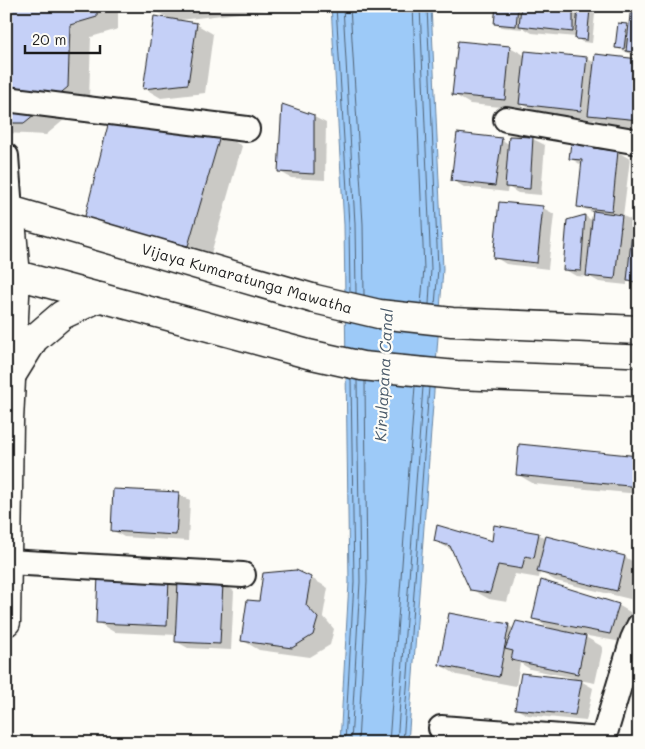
<svg xmlns="http://www.w3.org/2000/svg" width="645" height="749" font-family="Mali,sans-serif">
<style>
.water{fill:#9dcaf8;stroke:#6984a0}
.shadow{fill:#0003;fill-rule:evenodd}
.lines{fill:none;stroke-linecap:round;stroke-linejoin:round}
.shore{stroke:#506274;stroke-width:1}
.building{fill:#c5d0f7;stroke:#1c1c1c}
.street-casing{stroke:#1c1c1c;stroke-width:28}
.secondary-casing{stroke:#1c1c1c;stroke-width:31}
.highway-casing{stroke:#1c1c1c;stroke-width:31}
.street{stroke:#fdfcf7;stroke-width:24}
.secondary{stroke:#fdfcf7;stroke-width:28}
.highway{stroke:#fdfcf7;stroke-width:28}
.labels{text-anchor:middle;dominant-baseline:central;stroke-width:4.5;stroke-linejoin:round;paint-order:stroke}
.street-label{font-size:15px;fill:#1c1c1c;stroke:#fdfcf7}
.water-label{font-size:16px;font-style:italic;fill:#495969;stroke:#fdfcf7}
</style>
<rect width="100%" height="100%" fill="#fdfcf7"/>
<filter id="ink" filterUnits="userSpaceOnUse"><feTurbulence type="fractalNoise" baseFrequency=".02" numOctaves="2"/><feDisplacementMap in="SourceGraphic" scale="10" xChannelSelector="R" yChannelSelector="G"/><feConvolveMatrix kernelMatrix="1 2 1 2 8 2 1 2 1" color-interpolation-filters="sRGB"/></filter>
<g filter="url(#ink)">
<polygon class="water" points="331,6 431,6 443,269 408,743 340,743 349,582 344,225"/>
<g class="shadow">
<polygon points="6,6 118,6 118,29 91,37 89,99 46,135 6,133"/>
<polygon points="152,6 282,6 282,8 180,20 196,24 213,34 205,93 161,98 144,88 172,20 152,9"/>
<polygon points="497,6 585,6 585,10 595,14 592,43 582,42 576,37 532,33 522,27 522,29 501,27 495,24"/>
<path d="M639,6v51l-23,-9 10,-23 4,2zM621,48h10l-1,3 -9,-1z"/>
<polygon points="459,42 510,47 526,56 586,58 595,63 639,60 639,128 607,124 599,120 538,113 522,104 521,109 470,104 453,94"/>
<polygon points="314,117 326,123 325,180 291,178 279,171"/>
<polygon points="221,134 242,146 210,257 107,232"/>
<polygon points="573,136 605,145 605,151 618,152 630,159 623,216 639,223 639,287 627,280 627,285 599,282 590,277 576,276 564,269 585,216 593,221 594,213 578,206 583,166 570,158"/>
<polygon points="533,139 545,145 541,195 518,193 508,187 507,192 464,187 452,180 502,140 509,144"/>
<polygon points="543,208 554,214 548,269 506,264 495,257"/>
<polygon points="639,458 639,494 534,484 517,474"/>
<polygon points="178,494 190,500 188,541 124,537 112,530"/>
<polygon points="538,534 547,539 625,557 639,565 639,581 634,600 556,581 540,572 539,578 515,574 507,602 489,599 471,589 453,551 436,541 493,543"/>
<polygon points="311,578 328,588 323,616 334,629 330,645 310,657 259,650 242,640 260,603"/>
<polygon points="169,580 179,586 222,584 234,591 231,650 188,648 177,642 177,635 114,632 97,622"/>
<polygon points="618,605 635,615 628,643 582,635 603,647 595,683 579,680 593,688 586,721 528,715 516,709 574,678 530,669 520,663 516,686 457,675 440,665 508,625 514,629 552,629 533,619"/>
</g>
<g class="lines">
<g class="shore">
<polyline points="336,6 349,224 350,292"/>
<polyline points="343,6 355,224 356,293"/>
<polyline points="350,6 363,224 364,295"/>
<polyline points="413,6 424,269 421,304"/>
<polyline points="420,6 431,269 429,304"/>
<polyline points="427,6 438,269 435,305"/>
<polyline points="345,743 354,582 351,379"/>
<polyline points="351,743 360,582 357,380"/>
<polyline points="358,743 367,582 365,381"/>
<polyline points="389,743 415,386"/>
<polyline points="397,743 423,387"/>
<polyline points="403,743 429,387"/>
</g>
</g>
<g class="building">
<polygon points="6,6 97,6 97,17 70,25 68,87 24,123 6,123"/>
<polygon points="496,6 518,6 516,26 494,24"/>
<polygon points="521,6 573,6 573,32 519,26"/>
<polygon points="631,6 639,6 639,53 626,51"/>
<polygon points="578,8 590,9 587,40 575,39"/>
<polygon points="154,16 197,23 188,84 143,89"/>
<polygon points="618,23 627,24 624,49 615,48"/>
<polygon points="458,41 510,46 505,100 452,95"/>
<polygon points="525,51 587,57 581,111 519,104"/>
<polygon points="595,54 639,59 639,120 588,115"/>
<polygon points="282,104 314,115 314,174 278,172"/>
<polygon points="109,121 221,133 188,246 84,220"/>
<polygon points="457,133 502,138 495,186 451,181"/>
<polygon points="572,134 594,137 593,148 618,151 612,211 577,207 582,160 569,159"/>
<polygon points="509,136 533,137 530,189 505,187"/>
<polygon points="499,202 543,206 537,263 493,258"/>
<polygon points="593,211 622,215 615,279 586,276"/>
<polygon points="585,215 581,271 563,270 567,220"/>
<polygon points="633,221 639,222 639,282 627,281"/>
<polygon points="519,444 639,456 639,487 516,475"/>
<polygon points="113,489 179,492 176,535 111,531"/>
<polygon points="437,525 492,541 494,525 539,533 534,558 525,556 522,569 498,565 490,593 470,590 450,546 434,541"/>
<polygon points="546,536 625,556 617,591 537,572"/>
<polygon points="296,570 311,577 306,605 318,618 313,635 292,648 241,641 247,600 259,601 263,573"/>
<polygon points="98,575 169,579 167,626 96,623"/>
<polygon points="541,580 619,604 610,634 532,619"/>
<polygon points="178,581 223,583 220,644 175,642"/>
<polygon points="449,613 509,624 499,677 439,665"/>
<polygon points="516,621 586,636 578,674 511,660 513,651 505,649"/>
<polygon points="521,673 582,680 575,715 515,709"/>
</g>
<g class="lines">
<defs>
<g id="street">
<polyline points="6,99 247,129"/>
<polyline points="506,119 639,142"/>
<polyline points="6,156 10,210"/>
<polyline points="8,562 243,575"/>
<polyline points="441,728 603,740"/>
<polyline points="602,743 633,639 639,626"/>
</g>
<g id="secondary">
<polyline points="13,373 34,339 62,315 100,297"/>
<polyline points="6,622 9,421 16,275 10,210"/>
</g>
<g id="highway">
<polyline points="6,209 315,299 379,314 452,322 639,330"/>
<polyline points="6,272 308,354 362,366 456,375 639,382"/>
</g>
</defs>
<use href="#street" class="street-casing"/>
<use href="#secondary" class="secondary-casing"/>
<use href="#highway" class="highway-casing"/>
<use href="#street" class="street"/>
<use href="#secondary" class="secondary"/>
<use href="#highway" class="highway"/>
</g>
</g>
<g class="labels">
<g class="street-label">
<text transform="translate(247 278) rotate(16)">Vijaya Kumaratunga Mawatha</text>
</g>
<g class="water-label">
<text transform="translate(383 375) rotate(-87)">Kirulapana Canal</text>
</g>
</g>
<rect width="645" height="749" fill="none" stroke="#fdfcf7" stroke-width="25"/>
<rect x="12" y="12" width="620" height="724" fill="none" stroke="#1c1c1c" stroke-width="2" filter="url(#ink)"/>
<path d="M25 45v8h75v-8" fill="none" stroke="#1c1c1c" stroke-width="2.5"/>
<text x="32" y="45" font-size="15" fill="#1c1c1c" stroke="#fdfcf7" stroke-width="4" paint-order="stroke">20 m</text>
</svg>
